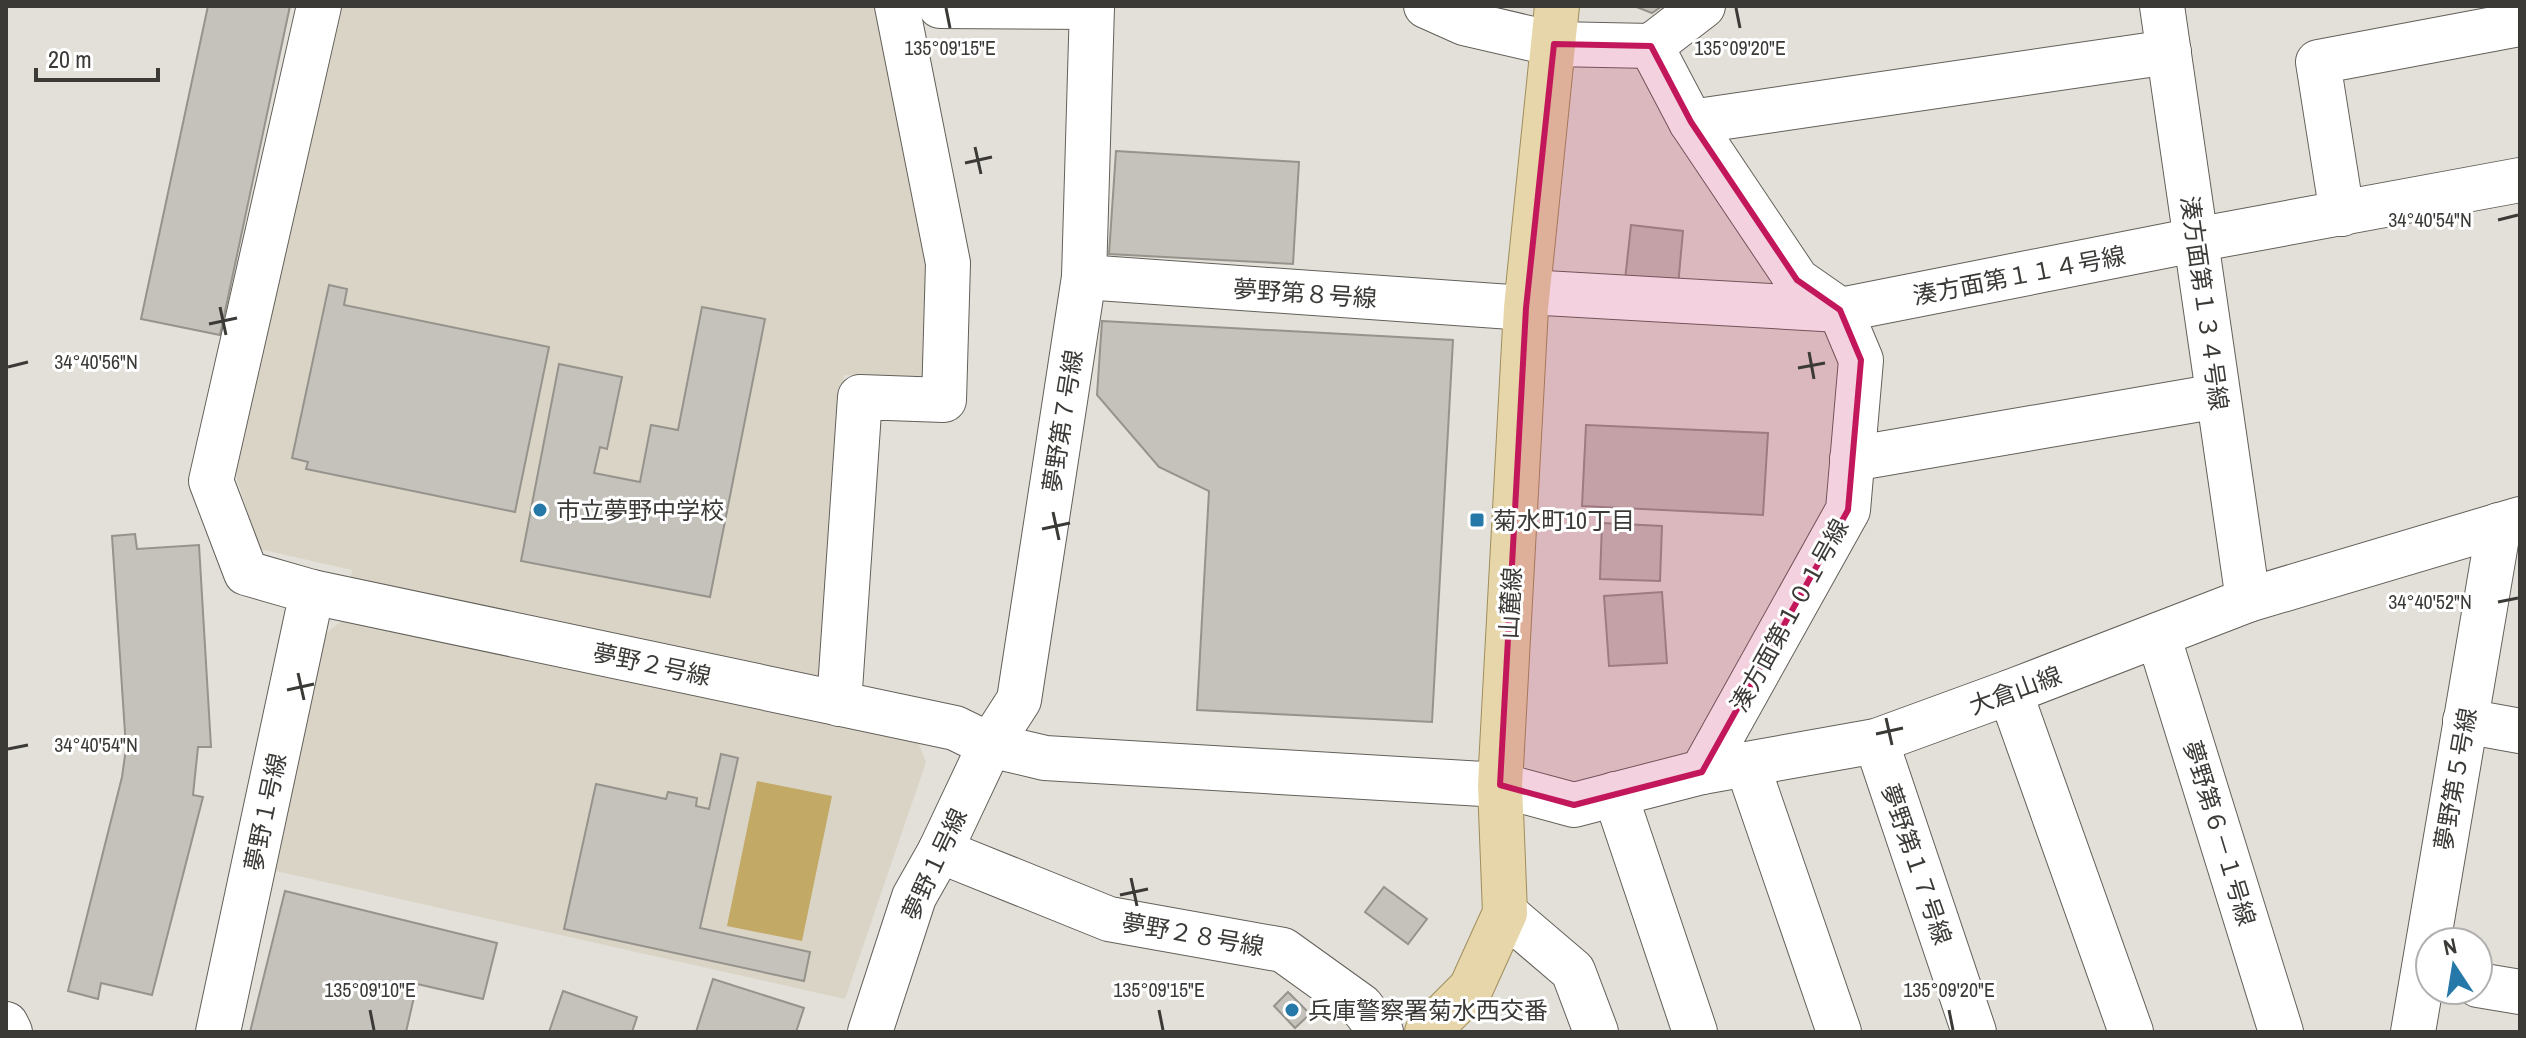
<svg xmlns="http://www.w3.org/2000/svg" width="2526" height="1038" font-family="'Archivo Narrow','Noto Sans JP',sans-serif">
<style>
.built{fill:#dad4c6}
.water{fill:#c2a966}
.building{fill:#c5c2bb;stroke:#95938c;stroke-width:2}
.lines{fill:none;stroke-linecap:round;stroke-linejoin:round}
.street-casing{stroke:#63605a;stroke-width:46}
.secondary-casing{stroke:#63605a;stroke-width:46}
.primary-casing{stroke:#a08d5b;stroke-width:46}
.street{stroke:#fff;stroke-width:44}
.secondary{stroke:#fff;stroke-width:44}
.primary{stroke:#e6d6a9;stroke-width:44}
.marked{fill:#c2185b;fill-opacity:0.2;stroke:#c2185b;stroke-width:6;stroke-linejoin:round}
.ticks{fill:none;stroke:#3b3a37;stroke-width:3}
.poi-dot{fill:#2578a8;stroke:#fff;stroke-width:3}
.labels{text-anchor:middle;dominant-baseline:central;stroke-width:6;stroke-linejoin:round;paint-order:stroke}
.street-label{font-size:24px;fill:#3b3a37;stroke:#fff}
.poi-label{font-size:24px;fill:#3b3a37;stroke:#fff;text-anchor:start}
.ticks-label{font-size:20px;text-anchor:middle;fill:#3b3a37;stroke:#fff;stroke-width:6;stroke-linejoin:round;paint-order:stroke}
</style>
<rect width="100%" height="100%" fill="#e2e0d8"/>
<polygon class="built" points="337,6 883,6 931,264 923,382 844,375 816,716 916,737 926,762 845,999 276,871 324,635 344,619 352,570 259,549 234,470"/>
<polygon class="water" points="757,781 832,796 802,941 727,926"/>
<g class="building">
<polygon points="208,6 290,6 220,335 141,319"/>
<polygon points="1634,6 1662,6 1652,13"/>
<polygon points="1116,151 1299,162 1293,264 1109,254"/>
<polygon points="1631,225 1683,231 1678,286 1625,280"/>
<polygon points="329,285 347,289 344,305 549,347 515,512 306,469 308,462 292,458"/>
<polygon points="702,307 765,319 710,597 521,561 559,364 622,377 607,449 600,447 594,473 640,482 651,425 678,430"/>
<polygon points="1102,321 1453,340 1432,722 1197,710 1209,491 1159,467 1097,395"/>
<polygon points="1586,425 1768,433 1763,515 1582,506"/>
<polygon points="1602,523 1662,526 1660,581 1600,579"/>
<polygon points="135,534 137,549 199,545 211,747 198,747 193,795 203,797 152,995 101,983 98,999 68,991 122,777 126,748 112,536"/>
<polygon points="1662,592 1667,663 1609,666 1604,596"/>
<polygon points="721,754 738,758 700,928 810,952 804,981 564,929 596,784 666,799 668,792 697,798 696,806 709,809"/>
<polygon points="1384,887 1427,919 1408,944 1365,912"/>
<polygon points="285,891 497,943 483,999 417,984 406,1032 250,1032"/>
<polygon points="713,979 804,1008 796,1032 696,1032"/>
<polygon points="563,991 637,1017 632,1032 549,1032"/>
<polygon points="1288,992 1310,1014 1295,1028 1274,1006"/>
</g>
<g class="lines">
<defs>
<g id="street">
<polyline points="319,6 211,481 246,573 312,592 955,728 990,745 1045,758 1500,785 1574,805 1702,772 1876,741 2010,692 2248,600 2520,519"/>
<polyline points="940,6 1092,7"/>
<polyline points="1426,6 1464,23 1554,44 1651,46 1703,6"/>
<polyline points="2162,6 2248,600"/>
<polyline points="1651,46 1691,122 1797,280 1840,310"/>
<polyline points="1691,122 2169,52"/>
<polyline points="2342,214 2318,62 2520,24"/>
<polyline points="1084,277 1526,308"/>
<polyline points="1527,292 1840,310 2195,240 2520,180"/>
<polyline points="1852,459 2218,396"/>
<polyline points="2158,635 2281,1032"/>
<polyline points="2010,692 2131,1032"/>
<polyline points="839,704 860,397 944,400 948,263 897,6"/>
<polyline points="2465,721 2520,731"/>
<polyline points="1876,741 1974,1032"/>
<polyline points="1747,764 1839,1032"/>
<polyline points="1702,772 1848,510 1861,360 1840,310"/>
<polyline points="1615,794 1695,1032"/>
<polyline points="940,851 1109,919 1283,950 1361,1006 1381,1032"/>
<polyline points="1505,913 1573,971 1596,1032"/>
<polyline points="2478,985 2520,992"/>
<polyline points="218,1032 312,592"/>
<polyline points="870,1032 914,897 940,851 990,745 1019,700 1084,277 1092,6"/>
<polyline points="2413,1032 2499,525"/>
</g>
<polyline id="secondary" points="6,1024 10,1032"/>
<polyline id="primary" points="1427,1032 1471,988 1505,913 1500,785 1526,308 1557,6"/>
</defs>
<use href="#street" class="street-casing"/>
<use href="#secondary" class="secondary-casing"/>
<use href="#primary" class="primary-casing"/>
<use href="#street" class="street"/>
<use href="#secondary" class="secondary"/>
<use href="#primary" class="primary"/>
</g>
<path class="marked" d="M1554,44l97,2 40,76 106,158 43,30 21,50 -13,150 -146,262 -128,33 -74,-20 26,-477z"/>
<path class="ticks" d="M946,8l4,20M1736,8l4,20M975,147l6,27M965,163l27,-6M2498,220l20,-5M220,307l6,28M209,324l28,-6M1809,352l5,27M8,367l20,-5M1798,368l27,-5M1053,512l6,28M1042,529l28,-6M2498,602l20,-4M298,673l6,27M287,690l27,-6M1886,718l6,27M1876,734l27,-6M8,749l20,-4M1131,878l6,28M1120,895l28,-6M370,1010l4,20M1159,1010l4,20M1949,1010l4,20"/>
<g class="poi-dot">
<circle cx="540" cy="510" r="8"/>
<rect x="1469" y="512" width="16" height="16" rx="4"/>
<circle cx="1292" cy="1010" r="8"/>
</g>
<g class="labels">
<g class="street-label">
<text transform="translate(2019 275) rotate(-11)">湊方面第１１４号線</text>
<text transform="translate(1305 293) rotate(4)">夢野第８号線</text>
<text transform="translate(2205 303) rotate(82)">湊方面第１３４号線</text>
<text transform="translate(1062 421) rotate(-81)">夢野第７号線</text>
<text transform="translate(1510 603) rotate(-87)">山麓線</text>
<text transform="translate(1789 615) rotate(-61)">湊方面第１０１号線</text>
<text transform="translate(652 664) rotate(12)">夢野２号線</text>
<text transform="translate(2015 690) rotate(-20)">大倉山線</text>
<text transform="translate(2455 779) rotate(-80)">夢野第５号線</text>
<text transform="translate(265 812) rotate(-78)">夢野１号線</text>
<text transform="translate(2220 833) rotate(73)">夢野第６－１号線</text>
<text transform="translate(934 864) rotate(-65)">夢野１号線</text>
<text transform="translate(1917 864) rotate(71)">夢野第１７号線</text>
<text transform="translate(1193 934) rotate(10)">夢野２８号線</text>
</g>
<g class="poi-label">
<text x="556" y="510">市立夢野中学校</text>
<text x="1493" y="520">菊水町10丁目</text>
<text x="1308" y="1010">兵庫警察署菊水西交番</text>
</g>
</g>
<g class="ticks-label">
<text x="950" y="55">135°09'15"E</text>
<text x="1740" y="55">135°09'20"E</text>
<text x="2430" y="227">34°40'54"N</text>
<text x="96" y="369">34°40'56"N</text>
<text x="2430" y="609">34°40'52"N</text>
<text x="96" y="752">34°40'54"N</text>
<text x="370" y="997">135°09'10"E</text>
<text x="1159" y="997">135°09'15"E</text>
<text x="1949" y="997">135°09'20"E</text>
</g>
<rect width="2526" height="1038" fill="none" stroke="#3b3a37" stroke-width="16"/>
<g transform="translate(2454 966) rotate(348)"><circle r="38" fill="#ffffff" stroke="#b1b0af" stroke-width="2"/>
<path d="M0-6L14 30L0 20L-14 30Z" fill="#2578a8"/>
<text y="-12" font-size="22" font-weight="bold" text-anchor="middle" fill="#3b3a37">N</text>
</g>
<path d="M36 68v12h122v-12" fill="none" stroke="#3b3a37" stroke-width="4"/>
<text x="48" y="68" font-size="24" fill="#3b3a37" stroke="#ffffff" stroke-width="6" paint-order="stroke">20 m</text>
</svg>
